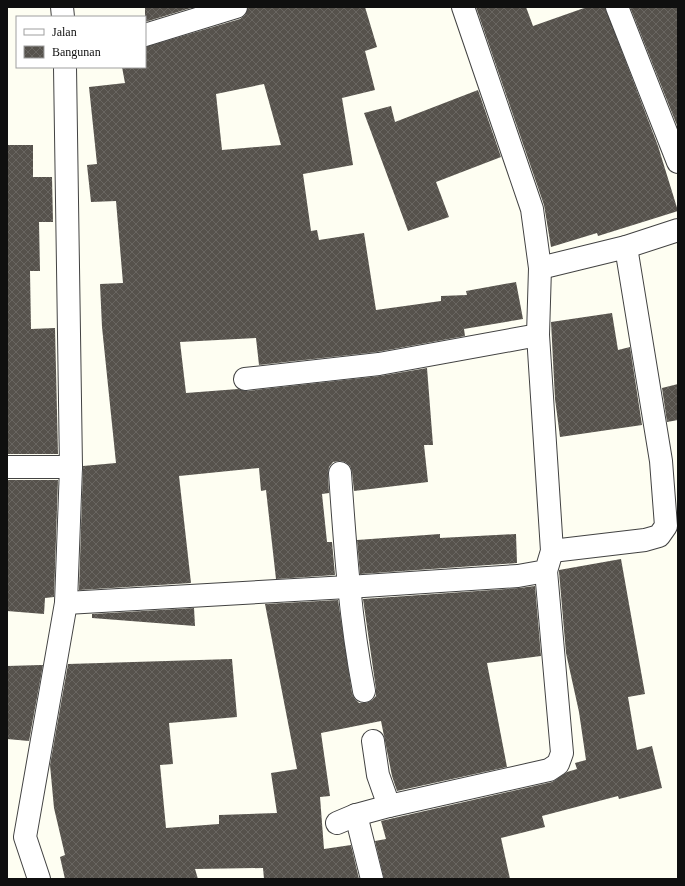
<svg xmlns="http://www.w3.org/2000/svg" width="685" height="886" font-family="'Times New Roman',serif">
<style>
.building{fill:url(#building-cross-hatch);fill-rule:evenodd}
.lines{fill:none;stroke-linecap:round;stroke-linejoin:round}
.street-casing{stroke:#424242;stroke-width:24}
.street{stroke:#fff;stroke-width:22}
</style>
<defs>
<pattern id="building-cross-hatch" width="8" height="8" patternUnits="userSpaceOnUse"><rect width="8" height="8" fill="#56524c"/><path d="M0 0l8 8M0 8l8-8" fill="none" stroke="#696661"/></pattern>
</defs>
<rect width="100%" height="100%" fill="#fefef2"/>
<g class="building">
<polygon points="145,7 194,7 145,22"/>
<path d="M248,7h117l12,40 -12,4 10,39 -33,8 11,67 -50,9 8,57 6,-1 2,10 45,-7 12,77 65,-9v-5l26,-1 -1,-4 50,-9 7,37 -59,10 1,7 -88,16 -118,13 -3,-27 -76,4 6,51 52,-4 8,2 134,-15 47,-8 6,77h-9l4,37 -74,9 -2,-19 -2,-6 -5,-4 -5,-1 -7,1 -4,5 -1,6 1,20 -7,1 5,48h5l3,33 -59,4 -10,-89 -5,1 -2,-23 -80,8 12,107 -112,7 4,-124 33,-3 -14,-136 -2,-43 23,-1 -7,-82 -25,1 -4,-37 10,-1 -8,-77 36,-4 -3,-16h23v-20l95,-28 5,-4zM264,84l17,61 -59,5 -6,-56z"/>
<polygon points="476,7 526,7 533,26 587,7 605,7 658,146 678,211 598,236 597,233 551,247 544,205"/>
<polygon points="630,7 678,7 678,128"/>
<polygon points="478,90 501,157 436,182 449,217 408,231 364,113 391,106 395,122"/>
<polygon points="7,145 33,145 33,177 52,177 53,222 39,222 40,271 30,271 31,329 55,328 58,454 7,454"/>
<polygon points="612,313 618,350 630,347 642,425 560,437 555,399 551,322"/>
<polygon points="678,384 678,420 667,422 662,388"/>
<polygon points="7,480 58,480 54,597 45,598 44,614 7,611"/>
<polygon points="440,534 440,538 516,534 517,563 360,574 357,540"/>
<polygon points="621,559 645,694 628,697 637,750 652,746 662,788 619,799 618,796 542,816 545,827 501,838 510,879 384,879 375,841 386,839 381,821 552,782 567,772 577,769 575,763 586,760 579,712 566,653 559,572 559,570"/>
<polygon points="535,586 541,656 487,663 507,767 397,791 392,776 381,721 321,733 330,796 320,797 324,849 351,845 359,879 264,879 263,868 195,869 198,879 65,879 60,857 65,855 54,808 50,765 68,664 232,659 237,717 169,723 173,764 160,765 166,828 219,824 219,815 277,813 271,773 297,769 265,604 338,600 352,693 355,699 359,703 366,703 372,700 376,696 376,689 363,599 519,588"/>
<polygon points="194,608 195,626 92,618 92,614"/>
<polygon points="41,665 43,665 29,741 7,739 7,666"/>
</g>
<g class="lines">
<defs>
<g id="street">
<polyline points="62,7 63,17"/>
<polyline points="617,7 678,162"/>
<polyline points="145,35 236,7"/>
<polyline points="540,268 626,247 678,230"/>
<polyline points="245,379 379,364 538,335"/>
<polyline points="7,467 71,467"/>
<path d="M340,473c5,73 10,146 24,218"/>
<polyline points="552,551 645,540 659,536 666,526 661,461 626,247"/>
<polyline points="66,603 348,587 518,576 546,571 552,551 538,335 540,268 532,209 463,7"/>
<polyline points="373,741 378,775 389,806"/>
<polyline points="356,815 372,879"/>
<polyline points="337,823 356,815 389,806 549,770 558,764 562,753 546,571"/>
<polyline points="39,879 25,837 66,603 71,467 65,67"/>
</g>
</defs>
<use href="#street" class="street-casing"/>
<use href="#street" class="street"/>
</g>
<rect width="685" height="886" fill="none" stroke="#0f0f0f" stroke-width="16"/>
<rect x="16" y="16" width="130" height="52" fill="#ffffff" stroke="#9f9f9f"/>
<rect x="24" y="29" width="20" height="6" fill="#ffffff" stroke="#9f9f9f"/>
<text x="52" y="36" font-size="12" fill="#0f0f0f">Jalan</text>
<rect x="24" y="46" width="20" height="12" fill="url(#building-cross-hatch)" stroke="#9f9f9f"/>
<text x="52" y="56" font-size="12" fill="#0f0f0f">Bangunan</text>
</svg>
